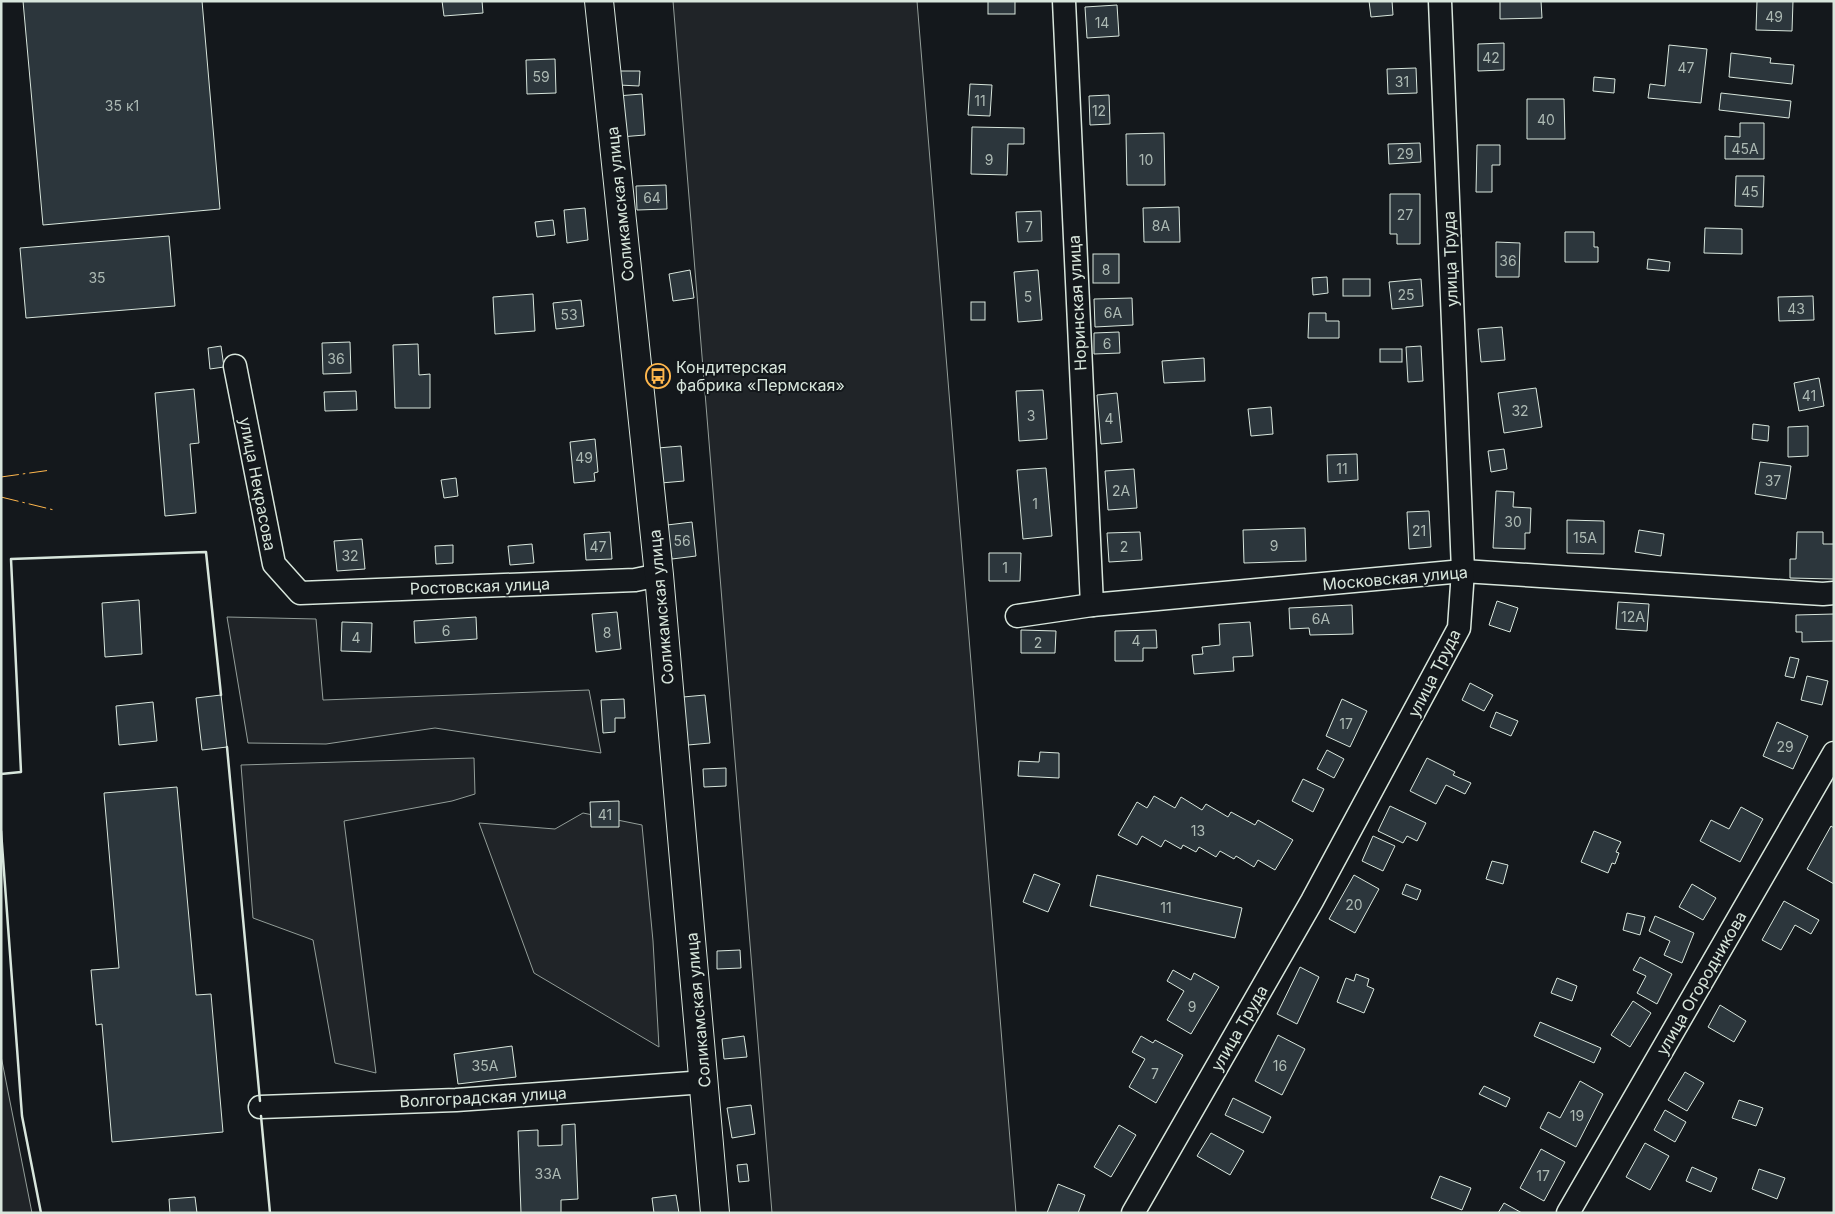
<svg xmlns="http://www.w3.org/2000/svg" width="1835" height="1214" font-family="Inter,sans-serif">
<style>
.green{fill:#202428;stroke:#939e99}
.building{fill:#2c363c;stroke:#d8e6dc}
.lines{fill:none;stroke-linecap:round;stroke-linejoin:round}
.minor-casing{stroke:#d8e6dc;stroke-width:25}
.major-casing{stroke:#d8e6dc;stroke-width:30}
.minor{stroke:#14181c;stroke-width:22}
.major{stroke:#14181c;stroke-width:28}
.wall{stroke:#d8e6dc;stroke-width:2.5}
.power{stroke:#ffb74d;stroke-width:1;stroke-dasharray:18 4 2.5 4;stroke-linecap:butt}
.labels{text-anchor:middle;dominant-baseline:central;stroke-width:4;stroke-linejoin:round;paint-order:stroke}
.number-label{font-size:14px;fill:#adbab4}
.street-label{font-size:16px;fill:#d8e6dc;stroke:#14181c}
.poi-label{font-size:16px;fill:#d8e6dc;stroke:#14181c;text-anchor:start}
</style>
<rect width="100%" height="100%" fill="#14181c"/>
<g class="green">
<polygon points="673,1 917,1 1016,1213 772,1213"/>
<polygon points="227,617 316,619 323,700 589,690 601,753 435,728 326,744 248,743"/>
<polygon points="474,758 475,794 452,801 344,821 376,1073 335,1063 313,940 253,918 241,765"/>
<polygon points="583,813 642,825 653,941 659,1047 534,973 479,823 555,829"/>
<polygon points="1,1056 32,1213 1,1213"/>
</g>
<g class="building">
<polygon points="23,1 202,1 220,209 43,225"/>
<polygon points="442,1 482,1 483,13 444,16"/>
<rect x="988" y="1" width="27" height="13"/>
<polygon points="1369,1 1392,1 1393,15 1371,17"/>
<polygon points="1500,1 1541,1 1542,18 1500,19"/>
<polygon points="1757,1 1793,1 1792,31 1756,30"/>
<polygon points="1117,5 1119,36 1087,38 1085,7"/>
<polygon points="1504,43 1504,70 1478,71 1478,44"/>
<polygon points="1669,45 1707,49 1701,103 1648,98 1650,84 1665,86"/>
<polygon points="1731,53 1771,58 1770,63 1794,65 1792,84 1729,77"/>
<polygon points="555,59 556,93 527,94 526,60"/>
<polygon points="1416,68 1417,93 1388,94 1387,69"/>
<polygon points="619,71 640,71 639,86 619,85"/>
<polygon points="1594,77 1615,79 1614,93 1593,91"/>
<polygon points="970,84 992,85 990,116 968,115"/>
<polygon points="1721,93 1791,101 1789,118 1719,110"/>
<polygon points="642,94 645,135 620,137 617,96"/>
<polygon points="1109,95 1110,124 1090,125 1089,96"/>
<polygon points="1527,99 1564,99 1565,139 1527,139"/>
<polygon points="1740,123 1764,123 1764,159 1725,159 1725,136 1740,137"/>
<polygon points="972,127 1024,128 1024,144 1008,144 1007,175 971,174"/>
<polygon points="1164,133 1165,185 1127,185 1126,134"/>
<polygon points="1420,143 1421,162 1389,164 1388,144"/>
<polygon points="1477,145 1500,145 1500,165 1492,165 1492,192 1476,192"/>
<polygon points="1736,176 1764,176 1763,207 1735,206"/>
<polygon points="666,185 667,209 637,210 636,186"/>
<polygon points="1390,194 1420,194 1420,244 1397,244 1397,234 1390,234"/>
<polygon points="1179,207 1180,242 1144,242 1143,208"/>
<polygon points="585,208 588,240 567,243 564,210"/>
<polygon points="1041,211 1042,241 1018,242 1016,212"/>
<polygon points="553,220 555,235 537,237 535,222"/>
<polygon points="1705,228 1742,229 1742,254 1704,253"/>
<polygon points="1565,232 1594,232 1594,247 1598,247 1598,262 1565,262"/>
<polygon points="169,236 175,306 26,318 20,248"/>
<polygon points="1496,242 1520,243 1519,277 1496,277"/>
<rect x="1093" y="254" width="26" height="29"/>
<polygon points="1648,259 1670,262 1669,271 1647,269"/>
<polygon points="690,270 694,298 673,301 669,274"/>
<polygon points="1038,270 1042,320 1018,322 1014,272"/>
<polygon points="1327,277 1328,293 1313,295 1312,278"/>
<rect x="1343" y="279" width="27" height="17"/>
<polygon points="1421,279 1423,306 1392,309 1389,282"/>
<polygon points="533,294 535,331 495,334 493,297"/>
<polygon points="1813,296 1814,320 1779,321 1778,297"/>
<polygon points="1132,298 1133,325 1095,327 1094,299"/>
<polygon points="581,300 584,326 556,329 553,303"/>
<rect x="971" y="302" width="14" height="18"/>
<polygon points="1309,313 1326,313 1326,321 1339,321 1339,338 1308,338"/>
<polygon points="1502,327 1505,360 1481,362 1478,329"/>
<polygon points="1119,332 1120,353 1094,354 1094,333"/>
<polygon points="350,342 351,373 323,374 322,343"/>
<polygon points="418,344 419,375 430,374 430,408 395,408 393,345"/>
<polygon points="221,346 224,367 210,369 208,348"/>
<polygon points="1421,346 1423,381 1408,382 1406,347"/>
<rect x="1380" y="349" width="22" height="13"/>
<polygon points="1204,358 1205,381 1164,383 1162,361"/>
<polygon points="1819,378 1824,406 1799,411 1794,383"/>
<polygon points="1536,388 1542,427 1504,433 1498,393"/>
<polygon points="194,389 199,443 190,444 196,513 165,516 155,393"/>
<polygon points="1043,390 1047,439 1019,441 1016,391"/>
<polygon points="356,391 357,410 325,411 324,392"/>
<polygon points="1117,393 1122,442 1101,444 1097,395"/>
<polygon points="1271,407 1273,434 1251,436 1248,409"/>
<polygon points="1753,424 1769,426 1768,441 1752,439"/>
<polygon points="1808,426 1808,456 1788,457 1788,427"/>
<polygon points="595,439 598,472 594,473 595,481 574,483 570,442"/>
<polygon points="681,446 684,481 661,483 658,448"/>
<polygon points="1504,449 1507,469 1491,472 1488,451"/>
<polygon points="1357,454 1358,480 1328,482 1327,455"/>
<polygon points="1760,462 1791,466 1786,499 1755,494"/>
<polygon points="1046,468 1052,536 1023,539 1017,470"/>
<polygon points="1134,469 1137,508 1108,510 1105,471"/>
<polygon points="456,478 458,496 444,498 441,480"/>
<polygon points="1496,491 1514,492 1513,507 1531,508 1530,533 1525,533 1525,549 1493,548"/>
<polygon points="1429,511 1431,547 1409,549 1407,512"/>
<polygon points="1567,520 1604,521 1604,554 1567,553"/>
<polygon points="692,522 696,556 672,559 667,525"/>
<polygon points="1305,528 1306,561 1244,563 1243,530"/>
<polygon points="1639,530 1664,534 1661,556 1635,552"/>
<polygon points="610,532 612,559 586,560 584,534"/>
<polygon points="1140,532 1142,560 1109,562 1107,533"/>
<polygon points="1797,532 1823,532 1823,544 1834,544 1834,579 1790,578 1790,559 1796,559"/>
<polygon points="362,539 365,569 337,571 334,541"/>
<polygon points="532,544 534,563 510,565 508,546"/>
<polygon points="453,545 453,563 436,564 435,546"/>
<polygon points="989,553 1021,553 1020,581 989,581"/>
<polygon points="139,600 142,654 105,657 102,603"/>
<polygon points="1497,601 1518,608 1510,632 1489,625"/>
<polygon points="1618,602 1649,604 1647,631 1616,629"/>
<polygon points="1352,605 1353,634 1310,635 1309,628 1290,629 1289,608"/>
<polygon points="617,612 621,649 596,652 592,614"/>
<polygon points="1834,614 1834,641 1802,642 1802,632 1796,632 1796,615"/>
<polygon points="476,617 477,639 415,643 414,621"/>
<polygon points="342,622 372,623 371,652 341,651"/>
<polygon points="1250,622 1253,656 1233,657 1234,671 1194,674 1192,655 1203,654 1202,647 1220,645 1219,624"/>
<polygon points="1021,630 1056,631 1055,653 1021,653"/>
<polygon points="1156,630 1157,648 1143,648 1143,661 1115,661 1115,631"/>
<polygon points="1790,657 1799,659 1794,678 1785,676"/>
<polygon points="1807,676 1828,681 1822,705 1801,700"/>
<polygon points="1470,683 1493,695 1484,711 1462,700"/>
<polygon points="221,695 227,747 202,750 196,698"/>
<polygon points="705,695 710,743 688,745 683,697"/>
<polygon points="624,699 625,718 615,718 615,732 603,733 601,700"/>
<polygon points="1342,699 1367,711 1350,747 1326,736"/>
<polygon points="153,702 157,741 119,745 116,706"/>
<polygon points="1496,712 1518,721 1511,736 1490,727"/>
<polygon points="1777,722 1808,736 1793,769 1763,756"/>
<polygon points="1327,750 1344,759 1334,778 1317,769"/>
<polygon points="1040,752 1059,753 1059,778 1018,776 1019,761 1039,762"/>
<polygon points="1427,758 1455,772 1453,775 1471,783 1465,794 1446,785 1436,804 1410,791"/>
<polygon points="726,768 726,786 704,787 703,769"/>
<polygon points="1303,779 1324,789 1313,812 1292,801"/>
<polygon points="177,787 196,995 211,994 223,1132 112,1142 102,1024 96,1025 91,970 119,968 104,793"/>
<polygon points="1154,796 1175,808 1181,797 1202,810 1206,804 1228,817 1231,812 1255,825 1258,820 1293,840 1275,870 1258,860 1254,867 1236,856 1234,859 1220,851 1216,857 1199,847 1196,852 1183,845 1181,849 1165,840 1161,847 1142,836 1137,845 1118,835 1137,802 1147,808"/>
<polygon points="619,801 619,827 591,827 590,802"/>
<polygon points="1390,806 1426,823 1417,841 1407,836 1403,843 1378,831"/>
<polygon points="1741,807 1763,819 1740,862 1700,841 1711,820 1729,829"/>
<polygon points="1831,826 1834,828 1834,884 1807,869"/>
<polygon points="1594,831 1621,842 1616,852 1619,853 1615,864 1612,863 1608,873 1581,862"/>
<polygon points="1373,836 1395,846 1383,871 1362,861"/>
<polygon points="1492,861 1508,865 1503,884 1486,879"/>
<polygon points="1034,874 1060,884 1048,912 1023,902"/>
<polygon points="1097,875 1242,908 1235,938 1090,906"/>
<polygon points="1354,875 1379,889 1355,933 1329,919"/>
<polygon points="1406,884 1421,890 1417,900 1402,894"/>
<polygon points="1692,884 1716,898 1703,920 1679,907"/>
<polygon points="1784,901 1819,920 1811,934 1795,925 1781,950 1762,940"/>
<polygon points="1627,913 1645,917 1640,935 1623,930"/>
<polygon points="1655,916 1694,933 1682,963 1664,955 1670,941 1649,931"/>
<polygon points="740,950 741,968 717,969 717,951"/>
<polygon points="1640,957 1672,974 1657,1004 1637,993 1646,976 1633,970"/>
<polygon points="1300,967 1319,977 1297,1024 1277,1014"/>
<polygon points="1173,970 1191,980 1194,973 1219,987 1191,1034 1167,1020 1184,991 1167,981"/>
<polygon points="1356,974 1369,979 1367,986 1374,989 1364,1013 1337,1002 1346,978 1354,981"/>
<polygon points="1557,978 1577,986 1572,1001 1551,993"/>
<polygon points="1633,1001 1651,1013 1630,1047 1611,1035"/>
<polygon points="1720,1005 1746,1021 1734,1042 1708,1027"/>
<polygon points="1540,1022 1601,1048 1594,1063 1534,1036"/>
<polygon points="1278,1035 1305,1049 1282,1095 1255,1081"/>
<polygon points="744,1036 747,1057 724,1059 722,1039"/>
<polygon points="1141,1036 1153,1043 1155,1040 1183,1055 1156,1103 1129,1087 1145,1059 1132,1052"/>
<polygon points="512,1046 516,1077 458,1084 454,1054"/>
<polygon points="1685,1072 1704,1083 1687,1111 1668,1100"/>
<polygon points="1580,1081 1603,1094 1576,1147 1540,1128 1548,1112 1560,1118"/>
<polygon points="1484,1086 1510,1098 1506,1107 1479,1094"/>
<polygon points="1233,1098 1271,1117 1263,1133 1225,1115"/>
<polygon points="1739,1100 1763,1108 1756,1126 1732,1118"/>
<polygon points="751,1105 755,1134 732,1138 727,1108"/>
<polygon points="1665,1110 1686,1122 1675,1142 1654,1130"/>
<polygon points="575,1124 578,1199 561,1200 561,1213 521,1213 518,1131 538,1130 538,1146 562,1145 562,1125"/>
<polygon points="1119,1125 1136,1135 1111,1177 1094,1167"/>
<polygon points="1211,1133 1244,1151 1230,1175 1197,1156"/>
<polygon points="1645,1143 1669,1156 1650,1190 1626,1177"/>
<polygon points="1541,1149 1565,1162 1544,1201 1520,1188"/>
<polygon points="747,1164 749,1181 739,1182 737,1165"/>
<polygon points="1692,1167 1717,1178 1711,1192 1686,1181"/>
<polygon points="1759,1169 1785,1178 1777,1199 1752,1189"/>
<polygon points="1440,1176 1471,1188 1462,1210 1431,1198"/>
<polygon points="1058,1184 1085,1195 1078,1213 1047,1213"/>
<polygon points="676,1195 679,1213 654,1213 652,1198"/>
<polygon points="195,1197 197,1213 170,1213 169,1199"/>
<polygon points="1504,1203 1522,1213 1498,1213"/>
</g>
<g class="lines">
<defs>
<g id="minor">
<polyline points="1064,1 1092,605"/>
<polyline points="235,366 274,564 300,593 635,580 659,575"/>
<polyline points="1017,616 1092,605 1463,571 1823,594 1834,593"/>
<polyline points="260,1107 456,1100 705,1082"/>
<polyline points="1133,1213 1312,901 1459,628 1463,571 1440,1"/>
<polyline points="1568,1213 1834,753"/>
</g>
<polyline id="major" points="599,1 659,575 715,1213"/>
</defs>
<use href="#minor" class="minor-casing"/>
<use href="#major" class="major-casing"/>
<use href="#minor" class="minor"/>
<use href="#major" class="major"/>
<g class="wall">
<polyline points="227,747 260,1101"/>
<polyline points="1,774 21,772 11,559 206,552 221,695"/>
<polyline points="1,831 22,1116 41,1213"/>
<polyline points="261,1116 270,1213"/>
</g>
<g class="power">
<polyline points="1,477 51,470"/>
<polyline points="1,497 54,510"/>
</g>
</g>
<defs>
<symbol id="bus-ring" viewBox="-11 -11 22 22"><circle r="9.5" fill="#14181c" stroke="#ffb74d" stroke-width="1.5"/><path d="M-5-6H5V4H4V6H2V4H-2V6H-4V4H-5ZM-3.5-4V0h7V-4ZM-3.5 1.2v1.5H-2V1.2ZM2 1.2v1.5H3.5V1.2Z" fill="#ffb74d"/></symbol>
</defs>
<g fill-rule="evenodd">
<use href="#bus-ring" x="644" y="362" width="28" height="28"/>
</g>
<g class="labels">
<g class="number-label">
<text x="1774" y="16">49</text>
<text x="1102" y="22">14</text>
<text x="1491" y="57">42</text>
<text x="1686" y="67">47</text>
<text x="541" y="76">59</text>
<text x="1402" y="81">31</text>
<text x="980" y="100">11</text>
<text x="122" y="105">35 к1</text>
<text x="1099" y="110">12</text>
<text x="1546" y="119">40</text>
<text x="1745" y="148">45А</text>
<text x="1405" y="153">29</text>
<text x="989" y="159">9</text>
<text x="1146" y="159">10</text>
<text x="1750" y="191">45</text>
<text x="652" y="197">64</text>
<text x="1405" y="214">27</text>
<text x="1161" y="225">8А</text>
<text x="1029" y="226">7</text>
<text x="1508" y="260">36</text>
<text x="1106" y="269">8</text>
<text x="97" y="277">35</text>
<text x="1406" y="294">25</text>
<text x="1028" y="296">5</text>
<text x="1796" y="308">43</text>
<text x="1113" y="312">6А</text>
<text x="569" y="314">53</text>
<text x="1107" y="343">6</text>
<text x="336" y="358">36</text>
<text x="1809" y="395">41</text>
<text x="1520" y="410">32</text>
<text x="1031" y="415">3</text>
<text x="1109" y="418">4</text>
<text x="584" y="457">49</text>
<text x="1342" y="468">11</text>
<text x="1773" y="480">37</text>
<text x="1121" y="490">2А</text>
<text x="1035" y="503">1</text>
<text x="1513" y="521">30</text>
<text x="1419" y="530">21</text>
<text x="1585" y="537">15А</text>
<text x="682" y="540">56</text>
<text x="1274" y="545">9</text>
<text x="598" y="546">47</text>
<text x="1124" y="546">2</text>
<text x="350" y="555">32</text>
<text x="1005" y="567">1</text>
<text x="1633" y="616">12А</text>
<text x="1321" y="618">6А</text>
<text x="446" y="630">6</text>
<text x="607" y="632">8</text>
<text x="356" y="637">4</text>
<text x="1136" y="640">4</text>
<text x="1038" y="642">2</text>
<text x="1346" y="723">17</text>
<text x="1785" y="746">29</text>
<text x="605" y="814">41</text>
<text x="1198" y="830">13</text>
<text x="1354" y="904">20</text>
<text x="1166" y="907">11</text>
<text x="1192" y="1006">9</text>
<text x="485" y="1065">35А</text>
<text x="1280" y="1065">16</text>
<text x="1155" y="1073">7</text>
<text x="1577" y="1115">19</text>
<text x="548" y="1173">33А</text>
<text x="1543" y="1175">17</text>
</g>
<g class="street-label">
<text transform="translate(620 204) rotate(-96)">Соликамская улица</text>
<text transform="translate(1450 259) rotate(-92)">улица Труда</text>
<text transform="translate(1077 303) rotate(-93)">Норинская улица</text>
<text transform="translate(258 484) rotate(79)">улица Некрасова</text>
<text transform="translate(1395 578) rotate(-5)">Московская улица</text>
<text transform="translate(480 586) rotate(-2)">Ростовская улица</text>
<text transform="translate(661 607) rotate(-95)">Соликамская улица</text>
<text transform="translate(1434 673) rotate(-63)">улица Труда</text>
<text transform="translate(1701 983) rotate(-60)">улица Огородникова</text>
<text transform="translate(698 1010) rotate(-95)">Соликамская улица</text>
<text transform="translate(1239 1028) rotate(-60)">улица Труда</text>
<text transform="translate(483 1097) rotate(-3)">Волгоградская улица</text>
</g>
<g class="poi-label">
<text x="676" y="367">Кондитерская<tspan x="676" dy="18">фабрика «Пермская»</tspan></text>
</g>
</g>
<rect width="1835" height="1214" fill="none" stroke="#d8e6dc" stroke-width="5"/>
</svg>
